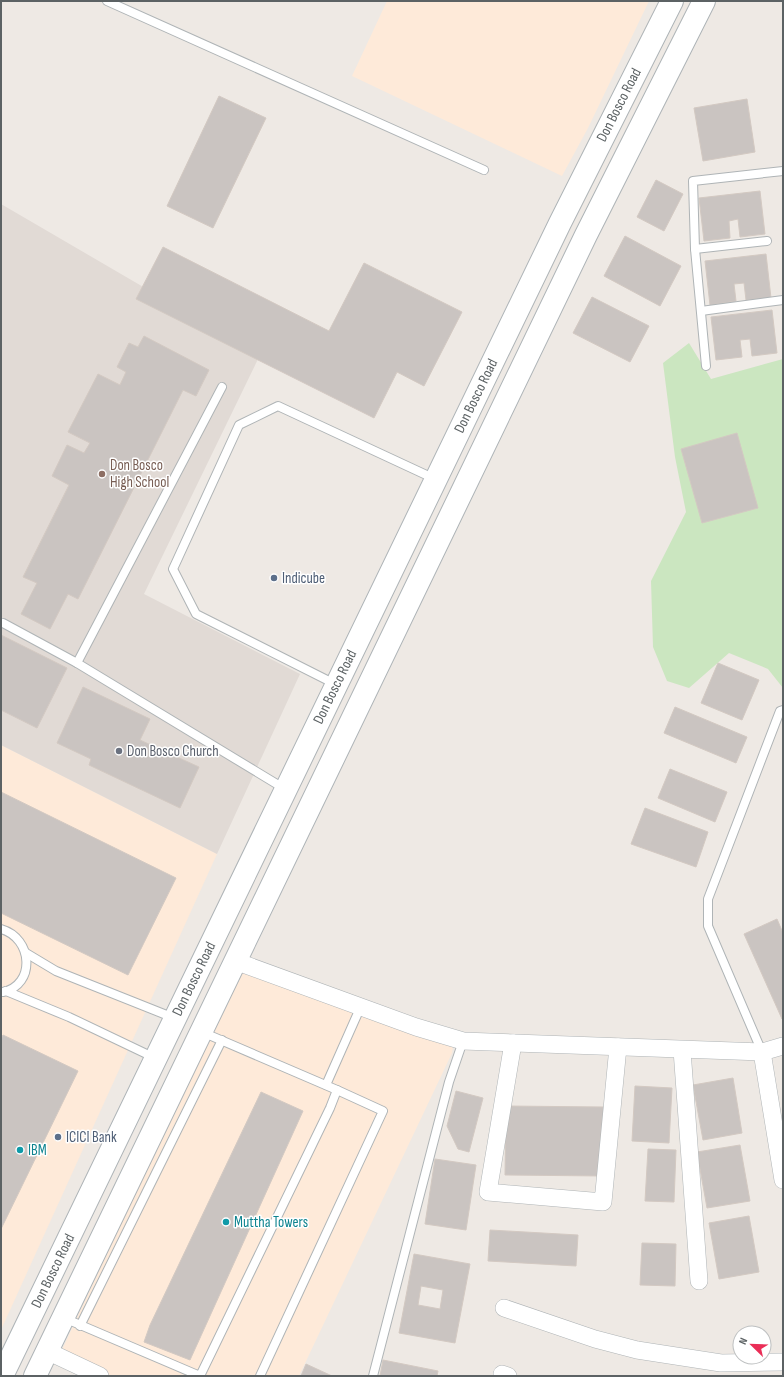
<svg xmlns="http://www.w3.org/2000/svg" width="784" height="1377" font-family="'Sofia Sans Condensed',sans-serif">
<style>
.commercial{fill:#feead9}
.education{fill:#e1dad5}
.green{fill:#cbe6c0}
.building{fill:#cac4c1;stroke:#d3c9c2;fill-rule:evenodd}
.lines{fill:none;stroke-linecap:round;stroke-linejoin:round}
.lane-casing{stroke:#afb4b6;stroke-width:10}
.street-casing{stroke:#afb4b6;stroke-width:18}
.secondary-casing{stroke:#aeb4b7;stroke-width:24}
.lane{stroke:#fff;stroke-width:8}
.street{stroke:#fff;stroke-width:17}
.secondary{stroke:#fff;stroke-width:22}
.education-dot{fill:#8d6e63;stroke:#fff;stroke-width:1.5}
.service-dot{fill:#5c6f8a;stroke:#fff;stroke-width:1.5}
.worship-dot{fill:#6b7280;stroke:#fff;stroke-width:1.5}
.culture-dot{fill:#0f9aa8;stroke:#fff;stroke-width:1.5}
.labels{text-anchor:middle;dominant-baseline:central;stroke-width:3;stroke-linejoin:round;paint-order:stroke}
.street-label{font-size:15px;fill:#5c6264;stroke:#fff}
.education-label{font-size:15px;fill:#785e54;stroke:#fff;text-anchor:start}
.service-label{font-size:15px;fill:#4e5e75;stroke:#fff;text-anchor:start}
.worship-label{font-size:15px;fill:#5b616d;stroke:#fff;text-anchor:start}
.culture-label{font-size:15px;fill:#0d838f;stroke:#fff;text-anchor:start}
</style>
<rect width="100%" height="100%" fill="#eee9e4"/>
<g class="commercial">
<polygon points="387,1 649,1 588,128 562,176 352,76"/>
<polygon points="1,745 217,854 1,1330"/>
<polygon points="239,971 455,1033 452,1053 299,1376 110,1376 61,1352"/>
</g>
<polygon class="education" points="1,204 260,355 144,594 300,674 217,854 1,745"/>
<polygon class="green" points="689,343 711,379 783,359 783,688 768,669 729,653 689,688 667,681 653,647 651,581 686,512 675,457 663,363"/>
<g class="building">
<polygon points="219,96 266,118 213,228 167,206"/>
<polygon points="747,99 755,152 703,161 694,108"/>
<polygon points="656,180 683,194 664,231 637,217"/>
<polygon points="760,191 765,234 740,237 738,219 729,221 730,238 704,241 699,198"/>
<polygon points="625,236 681,266 660,306 604,276"/>
<polygon points="163,247 329,331 364,263 462,312 424,386 397,372 374,418 136,299"/>
<polygon points="766,254 771,298 746,300 744,283 734,284 736,301 710,305 705,261"/>
<polygon points="592,297 649,326 630,362 573,333"/>
<polygon points="772,310 777,353 752,356 750,339 740,340 742,357 716,360 711,317"/>
<polygon points="144,336 209,370 196,396 183,390 78,599 68,594 50,629 21,614 37,583 23,577 69,485 52,476 67,445 84,453 90,443 68,432 98,374 120,385 126,372 117,367 129,343 138,347"/>
<polygon points="737,433 758,508 702,523 681,449"/>
<polygon points="1,635 67,668 37,728 1,710"/>
<polygon points="718,663 759,680 742,720 701,703"/>
<polygon points="83,687 150,719 140,740 199,767 180,808 89,765 91,759 57,743"/>
<polygon points="675,707 747,737 736,763 664,733"/>
<polygon points="670,769 727,792 715,822 658,798"/>
<polygon points="1,792 176,878 128,975 1,913"/>
<polygon points="645,808 708,832 696,867 631,844"/>
<polygon points="777,919 783,933 782,1019 744,934"/>
<polygon points="3,1035 78,1071 1,1229 1,1039"/>
<polygon points="733,1078 742,1133 703,1140 693,1085"/>
<polygon points="635,1086 672,1088 669,1143 632,1141"/>
<polygon points="456,1091 483,1098 469,1152 458,1149 447,1126"/>
<polygon points="261,1092 303,1111 190,1360 144,1342 150,1325"/>
<polygon points="506,1106 604,1107 602,1176 505,1175"/>
<polygon points="740,1145 750,1201 707,1208 697,1152"/>
<polygon points="648,1149 676,1150 674,1202 645,1201"/>
<polygon points="435,1159 476,1165 466,1230 425,1224"/>
<polygon points="749,1216 759,1272 719,1279 709,1223"/>
<polygon points="490,1230 578,1235 576,1266 488,1261"/>
<polygon points="642,1243 676,1244 675,1286 640,1285"/>
<path d="M414,1254l56,10 -15,79 -56,-10zM421,1286l22,4 -3,19 -22,-4z"/>
<polygon points="383,1360 438,1371 437,1376 380,1376"/>
<polygon points="306,1364 332,1376 301,1376"/>
</g>
<g class="lines">
<defs>
<g id="lane">
<polyline points="107,1 484,170"/>
<polyline points="695,249 767,241"/>
<polyline points="701,311 783,300"/>
<polyline points="706,366 695,249 693,181 783,171"/>
<polyline points="3,623 77,663 285,789"/>
<polyline points="77,663 222,387"/>
<polyline points="335,684 196,614 173,569 239,425 278,406 435,479"/>
<path d="M1,929c32,9 35,56 2,63"/>
<polyline points="26,953 56,971 174,1018"/>
<polyline points="6,991 69,1017 155,1058"/>
<polyline points="762,1052 708,926 708,899 780,711 783,710"/>
<polyline points="326,1085 361,1006"/>
<polyline points="64,1318 200,1376 330,1108 337,1090 202,1032"/>
<polyline points="80,1326 222,1040"/>
<polyline points="260,1376 383,1111 337,1090"/>
<polyline points="373,1376 449,1082 463,1041"/>
</g>
<g id="street">
<polyline points="235,961 416,1027 463,1041 762,1052 783,1046"/>
<polyline points="513,1043 488,1192 603,1202 618,1047"/>
<polyline points="682,1050 699,1281"/>
<polyline points="762,1052 783,1180"/>
<polyline points="504,1308 595,1339 637,1350 721,1363 783,1362"/>
<polyline points="47,1351 100,1376"/>
<polyline points="502,1374 508,1376"/>
</g>
<g id="secondary">
<polyline points="2,1376 560,223 672,1"/>
<polyline points="35,1376 586,235 704,1"/>
</g>
</defs>
<use href="#lane" class="lane-casing"/>
<use href="#street" class="street-casing"/>
<use href="#secondary" class="secondary-casing"/>
<use href="#lane" class="lane"/>
<use href="#street" class="street"/>
<use href="#secondary" class="secondary"/>
</g>
<circle class="education-dot" cx="102" cy="474" r="4"/>
<g class="service-dot">
<circle cx="274" cy="578" r="4"/>
<circle cx="58" cy="1137" r="4"/>
</g>
<circle class="worship-dot" cx="119" cy="751" r="4"/>
<g class="culture-dot">
<circle cx="20" cy="1150" r="4"/>
<circle cx="226" cy="1222" r="4"/>
</g>
<g class="labels">
<g class="street-label">
<text transform="translate(619 105) rotate(-63)">Don Bosco Road</text>
<text transform="translate(476 396) rotate(-64)">Don Bosco Road</text>
<text transform="translate(335 687) rotate(-64)">Don Bosco Road</text>
<text transform="translate(194 979) rotate(-64)">Don Bosco Road</text>
<text transform="translate(53 1271) rotate(-64)">Don Bosco Road</text>
</g>
<g class="education-label">
<text x="110" y="465">Don Bosco<tspan x="110" dy="17">High School</tspan></text>
</g>
<g class="service-label">
<text x="282" y="578">Indicube</text>
<text x="66" y="1137">ICICI Bank</text>
</g>
<g class="worship-label">
<text x="127" y="751">Don Bosco Church</text>
</g>
<g class="culture-label">
<text x="28" y="1150">IBM</text>
<text x="234" y="1222">Muttha Towers</text>
</g>
</g>
<rect width="784" height="1377" fill="none" stroke="#5c6264" stroke-width="4"/>
<g transform="translate(752 1345) rotate(293)"><circle r="19" fill="#ffffff" stroke="#bec0c1"/>
<path d="M0-3L7 15L0 10L-7 15Z" fill="#ea2e57"/>
<text y="-6" font-size="11" font-weight="bold" text-anchor="middle" fill="#5c6264">N</text>
</g>
</svg>
